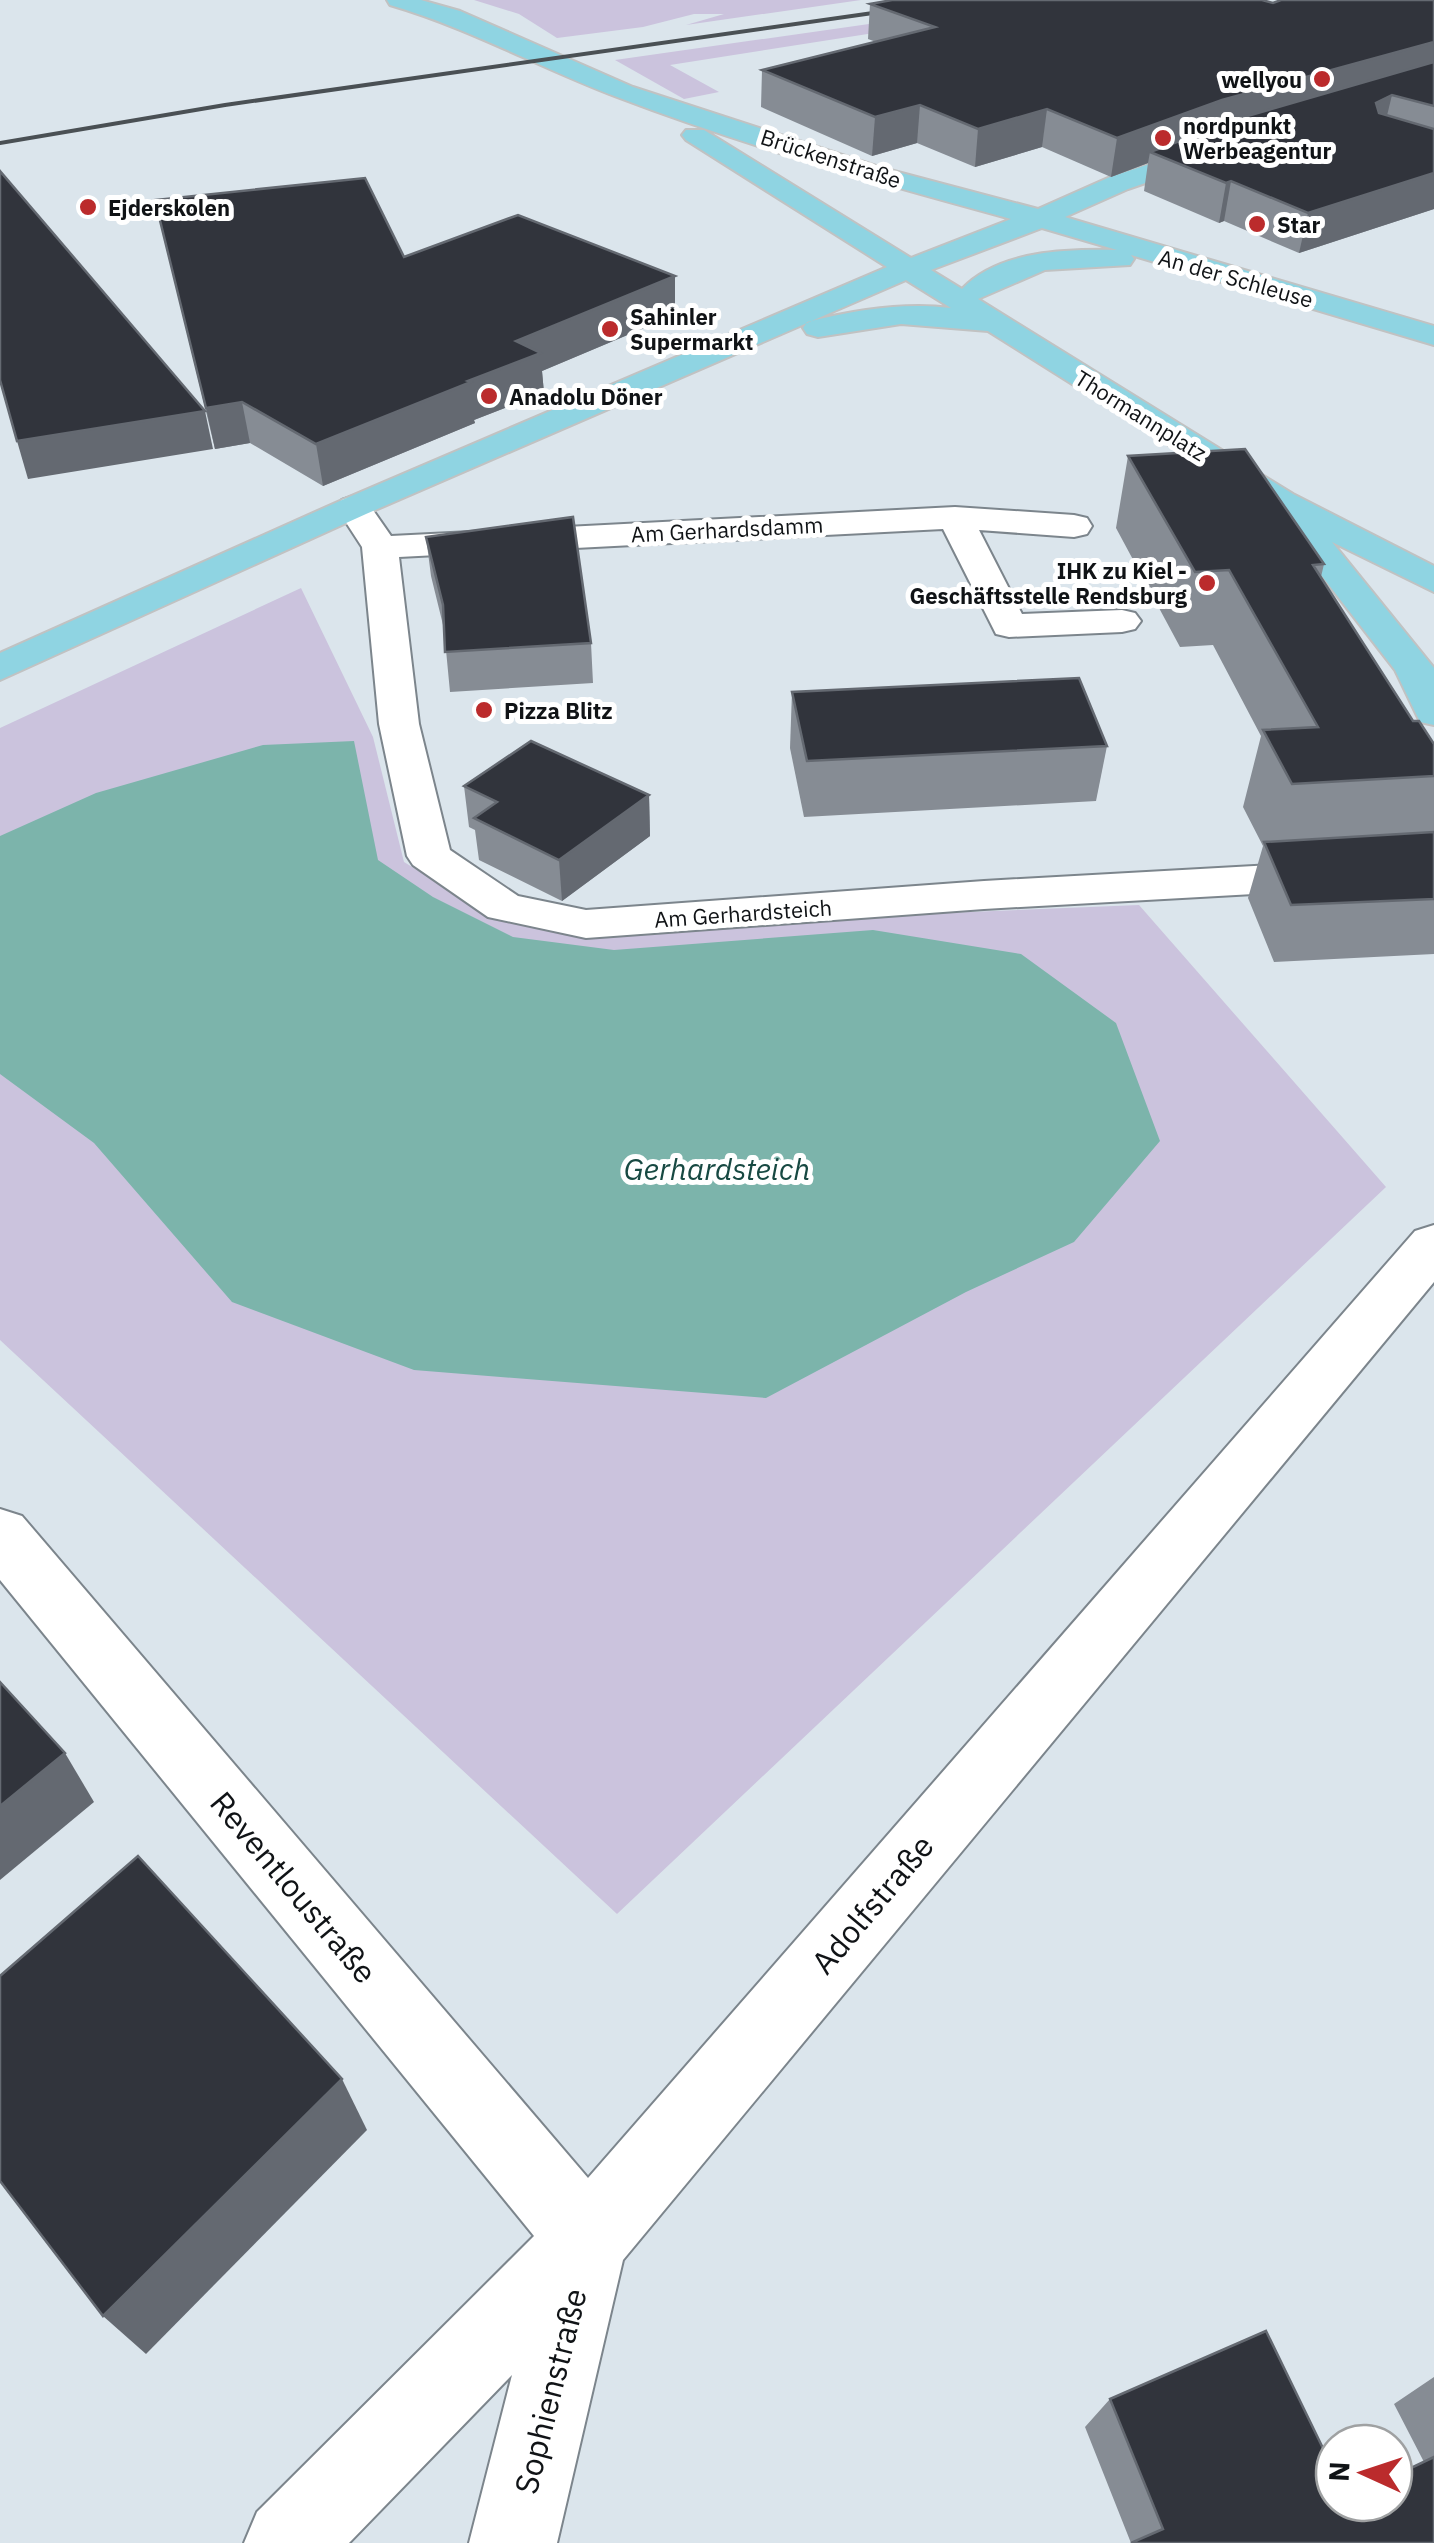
<svg xmlns="http://www.w3.org/2000/svg" width="1434" height="2543" font-family="'IBM Plex Sans',sans-serif">
<style>
.green{fill:#cbc3dd}
.water{fill:#7cb4ab}
.lines{fill:none;stroke-linecap:round;stroke-linejoin:round}
.minor-casing{stroke:#7c858c;stroke-width:4}
.major-casing{stroke:#c1c2c2;stroke-width:4}
.minor{fill:#fff;fill-rule:evenodd}
.major{fill:#8fd4e2;fill-rule:evenodd}
.rail{stroke:#4a5054;stroke-width:4}
.wall{fill:#868c94}
.shaded-wall{fill:#646971}
.building{fill:#31343c;stroke:#646971;stroke-width:2.5}
.poi-dot{fill:#bb2b2c;stroke:#fff;stroke-width:4}
.labels{text-anchor:middle;dominant-baseline:central;stroke-width:10;stroke-linejoin:round;paint-order:stroke}
.far-poi-label{font-size:22px;font-weight:bold;fill:#101316;stroke:#fff;text-anchor:start}
.far-street-label{font-size:22px;fill:#101316;stroke:#fff}
.water-label{font-size:30px;font-style:italic;fill:#174942;stroke:#fff}
.near-street-label{font-size:32px;fill:#101316;stroke:#fff}
</style>
<rect width="100%" height="100%" fill="#dbe5ec"/>
<g class="green">
<polygon points="474,0 861,0 686,25 724,14 694,14 643,27 557,38 519,14"/>
<polygon points="1038,0 1085,0 670,65 719,92 684,99 615,60"/>
<polygon points="301,588 373,737 404,862 489,914 847,917 1139,905 1386,1187 617,1914 0,1340 0,728"/>
</g>
<polygon class="water" points="354,741 378,860 433,897 513,937 614,950 873,930 1021,954 1116,1023 1160,1141 1074,1242 966,1292 766,1398 414,1370 232,1302 94,1143 0,1074 0,836 96,793 263,745"/>
<g class="lines">
<defs>
<g id="minor">
<polygon points="354,496 366,500 391,536 955,507 1074,515 1087,518 1092,526 1087,534 1074,537 979,530 1022,614 1122,610 1135,613 1141,621 1135,629 1122,632 1009,637 996,634 943,529 399,557 419,724 450,850 518,896 586,910 984,881 1434,856 1434,884 984,909 586,938 488,917 413,865 407,856 379,724 362,547 336,507 342,500"/>
<polygon points="1434,1225 1434,1282 623,2260 557,2543 469,2543 512,2375 349,2543 244,2543 257,2512 534,2236 0,1580 0,1509 22,1516 588,2178 1415,1231"/>
</g>
<path id="major" d="M387,0h34l39,11 173,76 246,80 159,42 72,-32 98,-32h18l4,5 -4,5 -98,34 -63,28 369,109v19l-303,-90 3,4 -4,6 -85,5 -67,29 315,195 141,72v26l-102,-50 102,126v57l-14,-3 -25,-52 -112,-144 -6,-7 3,-4 -292,-184 -87,-7 -83,13 -11,-3 -4,-6 4,-6c47,-12 96,-20 144,-14l-45,-28 -540,234 -366,166v-27l342,-153 545,-233 -201,-127 -4,-5 4,-5h18l207,128 100,-39c-132,-36 -266,-73 -394,-122 -77,-29 -148,-69 -227,-92zM1042,228l75,22c-49,-1 -118,0 -155,39l-31,-19z"/>
</defs>
<use href="#minor" class="minor-casing"/>
<use href="#major" class="major-casing"/>
<use href="#minor" class="minor"/>
<use href="#major" class="major"/>
<polyline class="rail" points="0,143 225,105 894,10"/>
</g>
<g class="wall">
<polygon points="1434,0 1434,209 1299,253 1224,221 1219,223 1144,191 1148,163 1111,177 1042,147 975,167 917,143 872,156 761,107 762,70 876,42 868,39 870,4 1273,3"/>
<polygon points="155,200 404,257 675,315 542,371 544,393 474,420 475,423 323,486 250,443 215,449"/>
<polygon points="1128,456 1324,564 1321,577 1413,721 1434,744 1434,954 1274,962 1248,898 1263,846 1243,807 1261,736 1213,645 1180,647 1116,528"/>
<polygon points="426,537 591,643 593,683 450,692 444,629 431,576"/>
<polygon points="792,692 1107,746 1096,801 804,817 790,748"/>
<polygon points="464,786 649,795 650,836 562,901 479,860 475,830 469,827"/>
<polygon points="1434,2377 1434,2543 1131,2543 1085,2427 1110,2399 1334,2503 1424,2462 1394,2404"/>
</g>
<g class="shaded-wall">
<polygon points="1434,42 1434,76 1150,152 1148,163 1111,177 1117,138 1222,100"/>
<polygon points="1392,95 1383,132 1376,103"/>
<polygon points="920,105 917,143 872,156 875,117"/>
<polygon points="1047,109 1042,147 975,167 978,129"/>
<polygon points="1434,173 1434,209 1299,253 1308,213"/>
<polygon points="1231,181 1224,221 1219,223 1226,183"/>
<polygon points="675,276 675,315 542,371 544,393 474,420 475,423 323,486 316,444 468,381 516,341"/>
<polygon points="242,402 250,443 215,449 206,408"/>
<polygon points="205,411 213,449 28,479 17,441"/>
<polygon points="649,795 650,836 562,901 559,860"/>
<polygon points="65,1753 94,1802 0,1880 0,1806"/>
<polygon points="342,2079 367,2130 146,2354 103,2316"/>
</g>
<g class="building">
<polygon points="892,0 1262,0 1273,3 1281,0 1434,0 1434,42 1222,100 1117,138 1047,109 978,129 920,105 875,117 762,70 935,27 870,4"/>
<polygon points="1434,62 1434,106 1392,95 1376,103 1379,113 1434,129 1434,173 1308,213 1231,181 1226,183 1150,152 1244,117"/>
<polygon points="0,171 205,411 17,441 0,380"/>
<polygon points="365,178 404,257 518,215 675,276 516,341 541,353 468,381 471,382 316,444 242,402 206,408 155,200"/>
<polygon points="1245,449 1324,564 1313,565 1413,721 1419,721 1434,744 1434,776 1292,784 1263,730 1318,727 1229,570 1195,572 1128,456"/>
<polygon points="573,517 591,643 445,652 443,605 426,537"/>
<polygon points="1079,678 1107,746 807,761 792,692"/>
<polygon points="531,741 649,795 559,860 474,818 497,802 464,786"/>
<polygon points="1434,832 1434,899 1291,905 1264,842"/>
<polygon points="0,1682 65,1753 0,1806"/>
<polygon points="138,1856 342,2079 103,2316 0,2181 0,1976"/>
<polygon points="1266,2331 1334,2471 1334,2503 1394,2503 1394,2476 1434,2457 1434,2543 1131,2543 1163,2529 1110,2399"/>
</g>
<g class="poi-dot">
<circle cx="1322" cy="79" r="10"/>
<circle cx="1163" cy="138" r="10"/>
<circle cx="88" cy="207" r="10"/>
<circle cx="1257" cy="224" r="10"/>
<circle cx="610" cy="329" r="10"/>
<circle cx="489" cy="396" r="10"/>
<circle cx="1207" cy="583" r="10"/>
<circle cx="484" cy="710" r="10"/>
</g>
<g class="labels">
<g class="far-poi-label">
<text x="1302" y="79" text-anchor="end">wellyou</text>
<text x="1183" y="125">nordpunkt<tspan x="1183" dy="25">Werbeagentur</tspan></text>
<text x="108" y="207">Ejderskolen</text>
<text x="1277" y="224">Star</text>
<text x="630" y="316">Sahinler<tspan x="630" dy="25">Supermarkt</tspan></text>
<text x="509" y="396">Anadolu Döner</text>
<text x="1187" y="570" text-anchor="end">IHK zu Kiel -<tspan x="1187" dy="25">Geschäftsstelle Rendsburg</tspan></text>
<text x="504" y="710">Pizza Blitz</text>
</g>
<g class="far-street-label">
<text transform="translate(831 158) rotate(18)">Brückenstraße</text>
<text transform="translate(1236 278) rotate(16)">An der Schleuse</text>
<text transform="translate(1141 415) rotate(32)">Thormannplatz</text>
<text transform="translate(727 529) rotate(-3)">Am Gerhardsdamm</text>
<text transform="translate(743 913) rotate(-4)">Am Gerhardsteich</text>
</g>
<g class="water-label">
<text x="717" y="1168">Gerhardsteich</text>
</g>
<g class="near-street-label">
<text transform="translate(294 1887) rotate(50)">Reventloustraße</text>
<text transform="translate(872 1904) rotate(-50)">Adolfstraße</text>
<text transform="translate(550 2391) rotate(-76)">Sophienstraße</text>
</g>
</g>
<g transform="translate(1364 2473) rotate(273)"><circle r="48" fill="#ffffff" stroke="#9fa1a2" stroke-width="2.5"/>
<path d="M0-8L18 38L0 25L-18 38Z" fill="#bb2b2c"/>
<text y="-15" font-size="28" font-weight="bold" text-anchor="middle" fill="#101316">N</text>
</g>
</svg>
